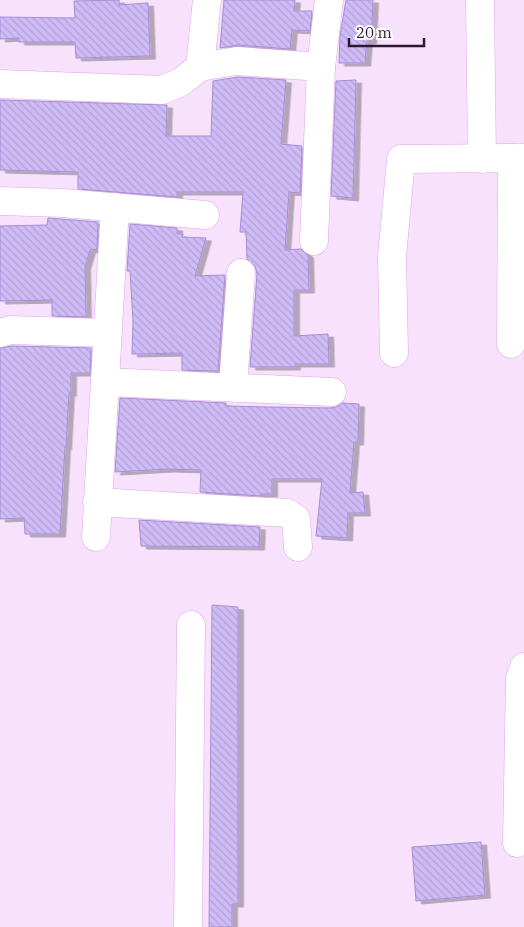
<svg xmlns="http://www.w3.org/2000/svg" width="524" height="927" font-family="'IBM Plex Serif',serif">
<style>
.building{fill:url(#building-back-hatch);stroke:#a68dd6;filter:url(#shadow)}
.lines{fill:none;stroke-linecap:round;stroke-linejoin:round}
.minor-casing{stroke:#dca6e9;stroke-width:29}
.minor{stroke:#fff;stroke-width:28}
</style>
<defs>
<pattern id="building-back-hatch" width="6" height="6" patternUnits="userSpaceOnUse" patternTransform="scale(1.25)"><rect width="6" height="6" fill="#cfbcf7"/><path d="M-1 5l2 2M0 0l6 6M5-1l2 2" fill="none" stroke="#b2a1d4"/></pattern>
<filter id="shadow"><feDropShadow dx="5.5" dy="3" stdDeviation="0" flood-color="#0004"/></filter>
</defs>
<rect width="100%" height="100%" fill="#f7e1fc"/>
<g class="building">
<polygon points="119,0 119,5 148,3 150,56 76,58 75,42 19,42 19,38 0,39 0,17 75,18 74,1"/>
<polygon points="224,0 295,0 294,11 312,11 310,31 292,30 290,49 238,45 220,48"/>
<polygon points="346,0 373,0 371,41 367,41 365,63 339,63 340,36"/>
<polygon points="238,77 286,80 281,144 302,146 300,193 289,192 285,250 301,249 308,255 309,290 294,290 294,336 328,334 329,364 295,364 295,367 250,367 257,274 255,266 247,259 246,232 240,232 243,192 177,192 177,197 78,189 78,172 0,170 0,100 167,105 166,136 211,136 213,81"/>
<polygon points="356,80 353,198 331,196 336,81"/>
<polygon points="48,218 98,222 97,249 90,250 85,267 86,317 52,316 52,300 0,301 0,226 47,225"/>
<polygon points="130,224 177,228 177,234 183,234 182,237 206,238 195,276 225,275 218,371 182,370 182,353 132,354 133,321 130,271 127,271"/>
<polygon points="12,346 91,348 90,373 71,373 71,393 69,393 66,447 65,447 60,534 25,534 24,518 0,519 0,348"/>
<polygon points="120,398 226,403 226,406 268,407 331,408 336,407 342,403 359,404 358,442 354,442 350,493 363,492 365,513 348,513 347,538 316,536 322,479 272,479 272,494 261,494 261,496 200,492 201,470 168,469 115,472"/>
<polygon points="139,520 260,527 259,547 141,546"/>
<polygon points="212,605 238,607 238,904 232,904 232,927 209,927"/>
<polygon points="481,842 485,895 416,901 412,847"/>
</g>
<g class="lines">
<defs>
<g id="minor">
<polyline points="480,0 482,159"/>
<polyline points="200,67 207,0"/>
<polyline points="0,84 162,90 181,82 200,67 211,65 237,61 321,67"/>
<polyline points="0,201 63,203 205,215"/>
<polyline points="314,241 321,67 329,0"/>
<polyline points="0,333 10,330 107,333"/>
<polyline points="511,344 512,158"/>
<polyline points="394,353 392,257 401,159 524,158"/>
<polyline points="105,382 332,392"/>
<polyline points="233,386 241,273"/>
<polyline points="97,502 287,513 296,519 298,547"/>
<polyline points="96,537 115,207"/>
<polyline points="517,843 520,678 524,667"/>
<polyline points="188,927 191,625"/>
</g>
</defs>
<use href="#minor" class="minor-casing"/>
<use href="#minor" class="minor"/>
</g>
<path d="M349 38v8h75v-8" fill="none" stroke="#2e1933" stroke-width="2.5"/>
<text x="356" y="38" font-size="15" fill="#2e1933" stroke="#ffffff" stroke-width="4" paint-order="stroke">20 m</text>
</svg>
